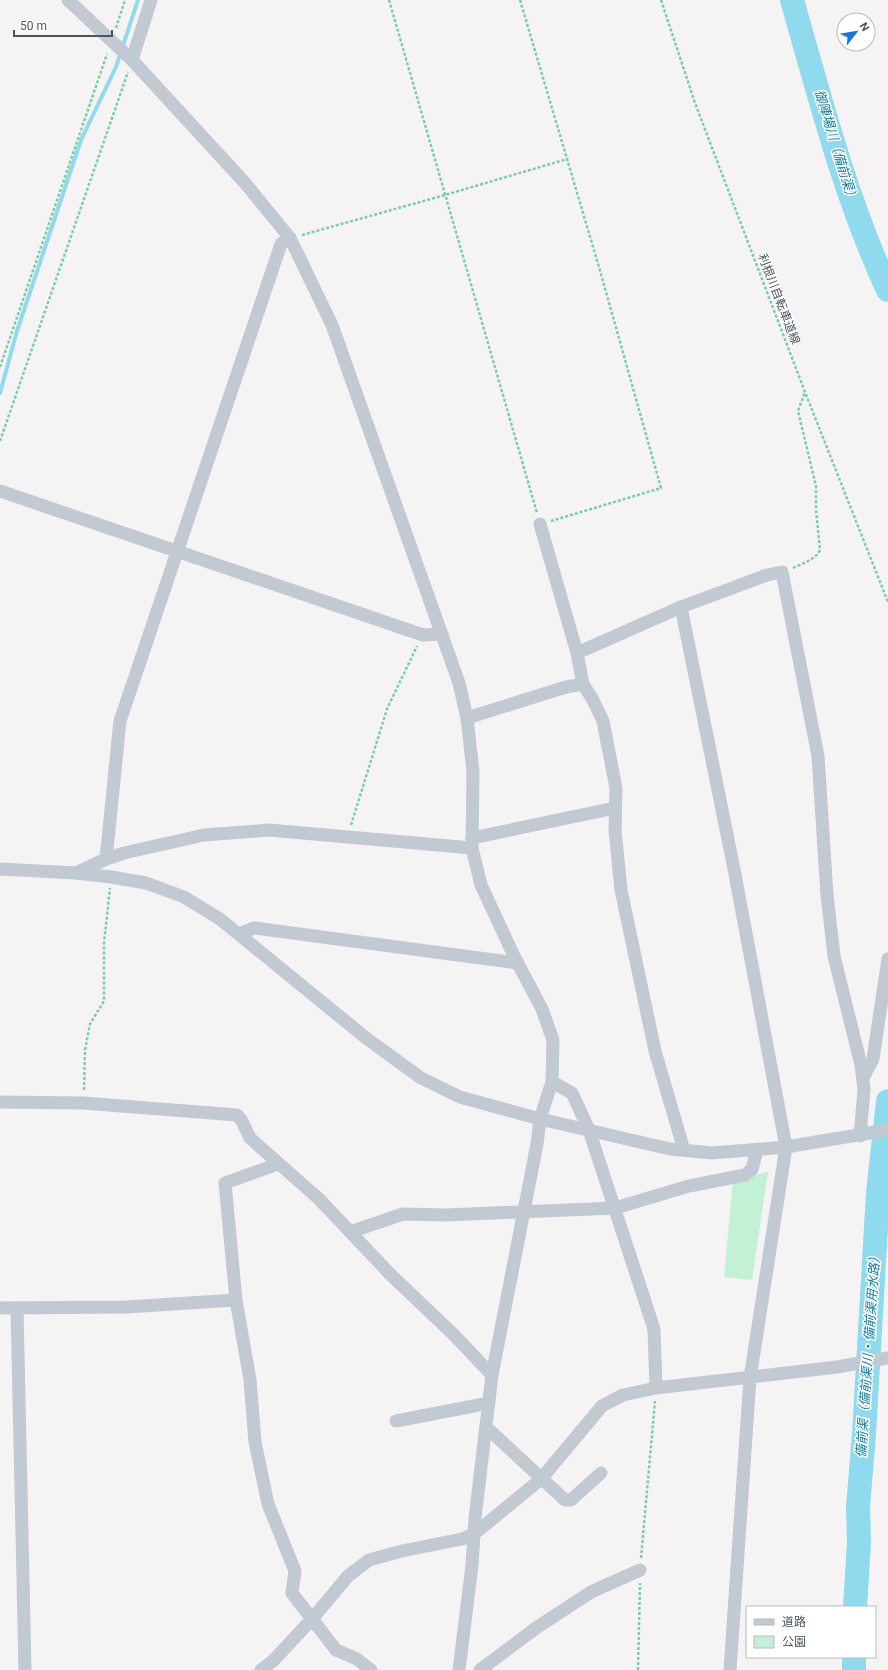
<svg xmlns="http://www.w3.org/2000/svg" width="888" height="1670" font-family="Roboto,'Noto Sans JP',sans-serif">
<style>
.green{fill:#c3f1d5}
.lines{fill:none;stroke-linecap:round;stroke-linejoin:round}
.stream{stroke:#90daee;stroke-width:4}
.river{stroke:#90daee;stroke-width:24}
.path{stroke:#7ad0a6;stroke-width:2.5;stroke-dasharray:3 2;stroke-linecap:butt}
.minor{stroke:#c1cad2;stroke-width:13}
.labels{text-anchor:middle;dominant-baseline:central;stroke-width:3;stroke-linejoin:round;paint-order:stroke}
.street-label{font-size:12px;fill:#4a5661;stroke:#fff}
.water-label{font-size:13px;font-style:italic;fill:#0c7c9b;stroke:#fff}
</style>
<rect width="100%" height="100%" fill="#f5f3f3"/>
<polygon class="green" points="768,1172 752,1280 724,1277 733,1180"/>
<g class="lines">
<polyline class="stream" points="0,393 17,331 81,140 116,67 138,0"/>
<g class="river">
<path d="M792,0c28,98 53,197 96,290"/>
<polyline points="855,1607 859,1542 858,1507 864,1434 878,1193 888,1101"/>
<polyline points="854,1670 854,1657"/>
</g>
<g class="path">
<polyline points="389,0 537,513"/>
<polyline points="520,0 599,267 661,488 551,521"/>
<polyline points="661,0 695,103 805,392 888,602"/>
<polyline points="116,28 125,0"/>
<polyline points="302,235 445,195 567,159"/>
<polyline points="0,367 107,54"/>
<polyline points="0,441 128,72"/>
<path d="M793,568c10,-5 22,-8 27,-18l-4,-40v-24l-18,-75 7,-19"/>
<polyline points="351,825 387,709 417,646"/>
<polyline points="84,1090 85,1050 90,1024 104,1001 104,943 110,888"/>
<polyline points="641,1558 655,1401"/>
<polyline points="638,1670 640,1583"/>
</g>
<g class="minor">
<polyline points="68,0 132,60 245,183 290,238 332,325 459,683 467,718 473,772 472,848 481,885 514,956 542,1009 553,1040 552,1082 540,1119 537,1144 492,1375 475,1518 472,1565 459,1670"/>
<polyline points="132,60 151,0"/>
<polyline points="0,491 423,635 442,634"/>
<polyline points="681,607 734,869 786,1147 750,1378 730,1670"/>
<polyline points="577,653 681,607 767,575 782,572 818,756 827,895 834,956 861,1065 864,1090 860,1136"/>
<polyline points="583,684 593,700 603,721 616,788 615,830 621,890 655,1051 684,1150"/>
<polyline points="467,718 566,687 583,684 577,653 540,524"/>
<polyline points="472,838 615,808"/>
<polyline points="106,859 120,721 281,244 290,238"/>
<polyline points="0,869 76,873 111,877 146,883 184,897 220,919 366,1038 421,1078 460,1097 540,1119 670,1149 712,1153 786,1147 888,1130"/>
<polyline points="76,873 106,859 124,853 204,835 269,830 472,848"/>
<polyline points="239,934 254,928 518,963"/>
<polyline points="863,1078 873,1059 888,959"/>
<polyline points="552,1082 572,1093 589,1130 654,1329 656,1388"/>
<polyline points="0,1102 83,1103 237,1115 242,1121 250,1138 319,1199 390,1274 454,1335 492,1375"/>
<polyline points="278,1164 225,1183 236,1300 250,1380 255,1442 268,1504 295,1571 292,1593 336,1650 357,1659 371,1670"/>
<polyline points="350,1232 403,1214 446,1215 615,1208 689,1186 745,1175 752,1169 757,1150"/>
<polyline points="0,1308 126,1307 236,1300"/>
<polyline points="17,1308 25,1670"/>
<polyline points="396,1421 489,1403"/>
<polyline points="486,1427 565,1500 571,1500 601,1473"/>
<polyline points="261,1670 273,1661 312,1619 348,1576 369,1560 402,1551 462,1539 474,1534 541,1479 602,1406 623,1395 656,1388 837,1367 888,1358"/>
<polyline points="480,1670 536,1628 591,1592 640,1570"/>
</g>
</g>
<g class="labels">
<g class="street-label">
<text transform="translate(779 299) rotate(69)">利根川自転車道線</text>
</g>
<g class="water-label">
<text transform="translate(836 146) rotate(73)">御陣場川（備前渠）</text>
<text transform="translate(868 1354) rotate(-86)">備前渠（備前渠川・備前渠用水路）</text>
</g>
</g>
<rect x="746" y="1606" width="130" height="52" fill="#ffffff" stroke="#b7bbc0"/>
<rect x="754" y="1619" width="20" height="6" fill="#c1cad2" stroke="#b7bbc0"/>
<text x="782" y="1626" font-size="12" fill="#4a5661">道路</text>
<rect x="754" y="1636" width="20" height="12" fill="#c3f1d5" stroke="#b7bbc0"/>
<text x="782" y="1646" font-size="12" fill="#4a5661">公園</text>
<g transform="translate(856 32) rotate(59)"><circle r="19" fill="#ffffff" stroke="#b7bbc0"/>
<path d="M0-3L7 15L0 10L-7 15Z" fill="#1a73e8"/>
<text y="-6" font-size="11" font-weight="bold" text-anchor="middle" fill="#4a5661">N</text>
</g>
<path d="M14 30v6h98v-6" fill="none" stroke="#4a5661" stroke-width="2"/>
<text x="20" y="30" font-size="12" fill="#4a5661" stroke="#ffffff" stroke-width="3" paint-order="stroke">50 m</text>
</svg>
